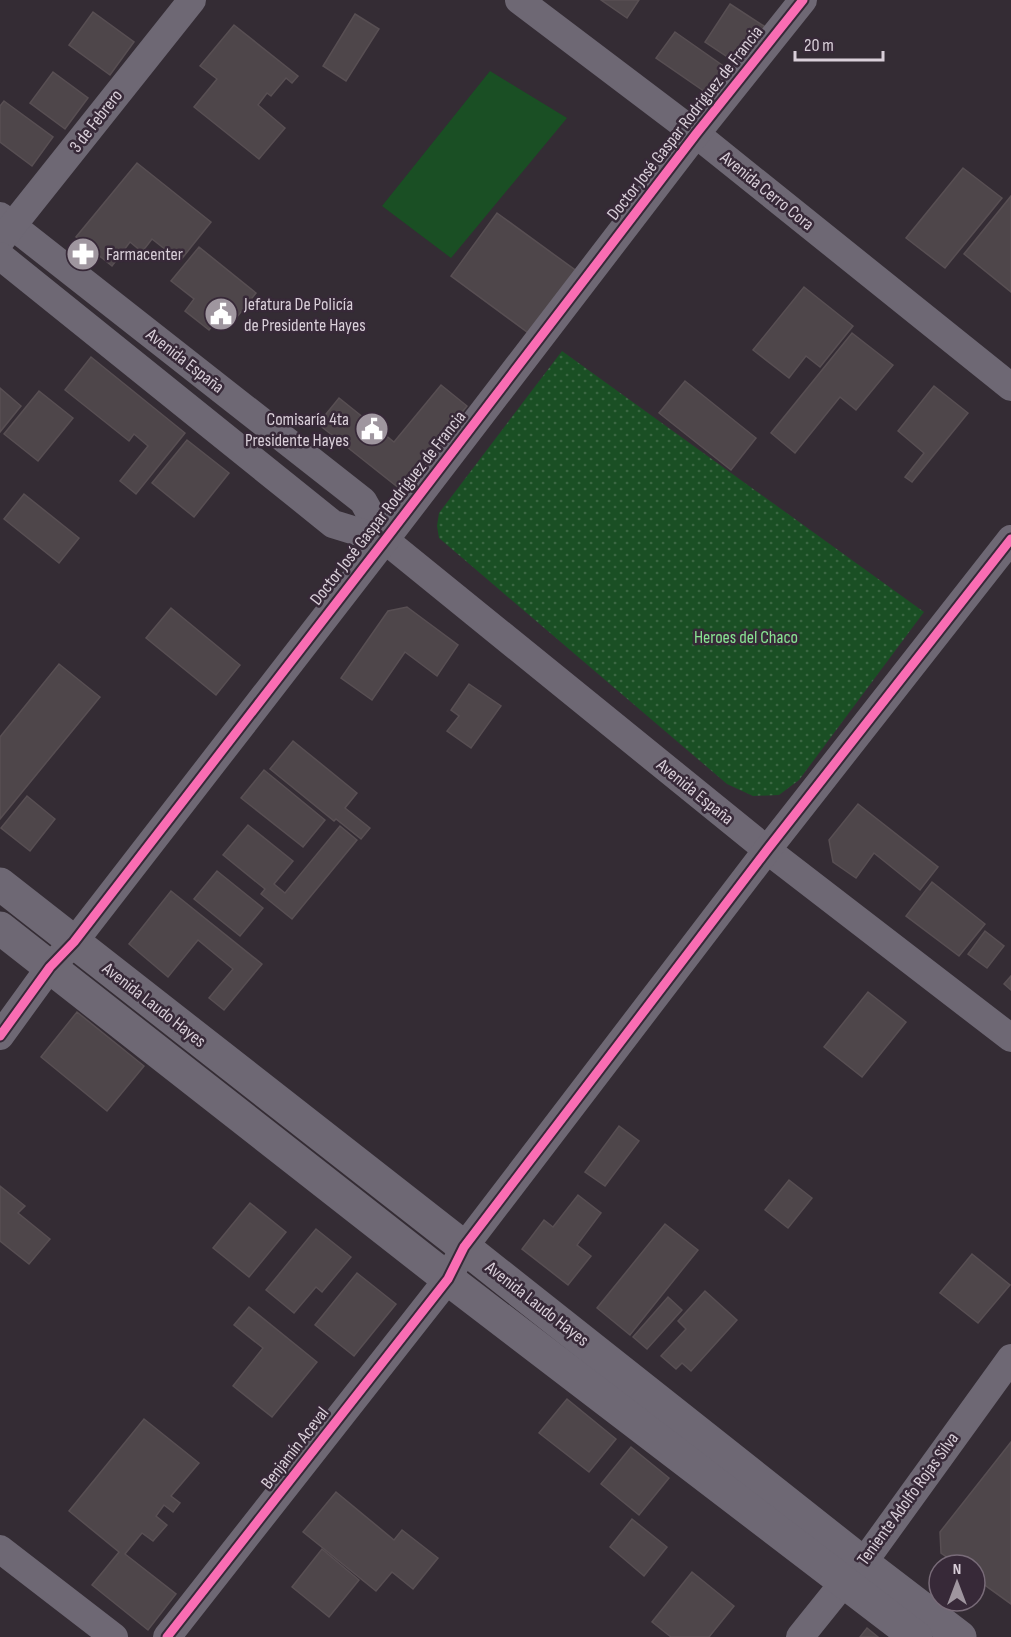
<svg xmlns="http://www.w3.org/2000/svg" width="1011" height="1637" font-family="'Sofia Sans Condensed',sans-serif">
<style>
.green{fill:#1a4f24}
.park{fill:url(#park-dots)}
.building{fill:#4e464a;stroke:#584f53;stroke-width:1.5}
.lines{fill:none;stroke-linecap:round;stroke-linejoin:round}
.minor{stroke:#6e6874;stroke-width:28}
.tertiary{stroke:#6e6874;stroke-width:33}
.cycleway-casing{stroke:#372938;stroke-width:13}
.cycleway{stroke:#f96db3;stroke-width:9}
.labels{text-anchor:middle;dominant-baseline:central;stroke-width:5;stroke-linejoin:round;paint-order:stroke}
.street-label{font-size:18px;fill:#d9cfd9;stroke:#372938}
.poi-label{font-size:18px;fill:#d9cfd9;stroke:#372938;text-anchor:start}
.park-label{font-size:18px;fill:#88e492;stroke:#372938}
</style>
<defs>
<pattern id="park-dots" width="8" height="8" patternUnits="userSpaceOnUse" patternTransform="scale(1.5)"><rect width="8" height="8" fill="#1a4f24"/><path d="M2 2h.1M6 6h.1" fill="none" stroke="#3b6743" stroke-width="1.8" stroke-linecap="round"/></pattern>
</defs>
<rect width="100%" height="100%" fill="#342c34"/>
<polygon class="green" points="490,71 567,118 451,258 382,206"/>
<polygon class="park" points="562,351 924,612 799,780 779,795 753,796 727,784 439,538 437,526 439,513"/>
<g class="building">
<polygon points="601,0 639,0 627,18"/>
<polygon points="730,4 767,28 741,66 705,42"/>
<polygon points="93,12 134,42 110,75 69,45"/>
<polygon points="355,14 379,29 346,81 323,66"/>
<polygon points="234,25 298,76 292,83 286,78 271,96 267,93 258,105 285,128 259,159 194,107 217,79 200,66"/>
<polygon points="675,32 729,70 711,96 656,58"/>
<polygon points="53,72 88,98 65,129 30,103"/>
<polygon points="4,101 53,137 32,166 0,142 0,106"/>
<polygon points="137,163 211,222 180,261 152,239 142,252 130,242 112,266 76,237"/>
<polygon points="963,168 1002,198 945,268 906,238"/>
<polygon points="1011,196 1011,292 964,254"/>
<polygon points="497,213 578,272 531,335 451,276"/>
<polygon points="199,247 256,293 229,327 218,319 209,330 185,311 194,299 171,281"/>
<polygon points="804,287 853,326 820,367 806,356 789,378 753,350"/>
<polygon points="852,333 893,365 856,410 840,397 795,453 771,433"/>
<polygon points="91,357 185,433 136,494 120,481 148,446 134,434 129,441 65,390"/>
<polygon points="685,381 756,438 731,470 659,413"/>
<polygon points="441,385 467,406 400,489 318,424 339,398 394,442"/>
<polygon points="934,386 968,413 912,482 905,477 924,453 898,431"/>
<polygon points="0,388 21,406 0,432"/>
<polygon points="39,391 73,418 38,461 4,434"/>
<polygon points="187,440 229,473 194,517 152,483"/>
<polygon points="24,494 79,538 59,563 4,519"/>
<polygon points="407,607 458,645 437,676 405,652 372,700 341,678 388,611"/>
<polygon points="171,608 240,665 216,695 146,638"/>
<polygon points="59,664 100,697 0,819 0,737"/>
<polygon points="469,684 501,706 471,748 447,731 459,716 451,710"/>
<polygon points="293,741 357,793 345,808 370,828 361,839 336,819 334,821 270,769"/>
<polygon points="264,770 325,820 303,847 241,798"/>
<polygon points="27,796 55,819 30,851 1,828"/>
<polygon points="858,804 938,867 920,890 874,853 856,878 833,862 829,840"/>
<polygon points="248,825 293,861 274,884 285,893 340,826 357,840 292,919 261,894 265,889 223,855"/>
<polygon points="217,871 263,908 240,936 194,899"/>
<polygon points="932,882 985,924 959,956 906,916"/>
<polygon points="171,891 262,964 224,1010 209,998 233,969 198,940 168,977 129,944"/>
<polygon points="985,931 1004,946 987,968 968,954"/>
<polygon points="1011,976 1011,990 1004,984"/>
<polygon points="868,992 906,1022 862,1077 824,1047"/>
<polygon points="77,1012 144,1066 107,1111 41,1057"/>
<polygon points="619,1126 639,1141 605,1186 585,1172"/>
<polygon points="789,1180 812,1198 788,1228 765,1210"/>
<polygon points="0,1186 25,1206 18,1213 50,1239 29,1264 0,1241"/>
<polygon points="578,1195 601,1213 577,1245 591,1256 568,1285 522,1249 544,1220 553,1227"/>
<polygon points="250,1203 286,1232 249,1277 213,1248"/>
<polygon points="665,1224 698,1250 630,1335 597,1308"/>
<polygon points="316,1229 351,1257 322,1292 316,1287 294,1313 266,1290"/>
<polygon points="972,1254 1010,1285 978,1323 940,1293"/>
<polygon points="357,1273 396,1304 354,1356 315,1325"/>
<polygon points="705,1291 737,1320 691,1371 682,1363 676,1369 661,1356 686,1329 678,1321"/>
<polygon points="668,1297 682,1310 647,1349 633,1337"/>
<polygon points="249,1307 317,1362 272,1417 233,1386 263,1348 234,1325"/>
<polygon points="567,1399 616,1439 589,1472 539,1433"/>
<polygon points="144,1419 199,1463 171,1496 180,1503 173,1512 164,1505 156,1516 167,1525 153,1541 142,1533 125,1554 176,1594 148,1630 92,1585 119,1552 69,1511"/>
<polygon points="1011,1442 1011,1604 975,1578 975,1565 958,1565 941,1553 940,1532"/>
<polygon points="631,1447 669,1478 639,1515 601,1484"/>
<polygon points="336,1492 394,1540 402,1530 438,1558 413,1589 392,1572 376,1591 303,1532"/>
<polygon points="632,1519 667,1547 644,1576 610,1547"/>
<polygon points="322,1549 359,1580 329,1617 292,1587"/>
<polygon points="692,1572 734,1606 709,1637 671,1637 652,1622"/>
<polygon points="867,1628 878,1637 860,1637"/>
</g>
<g class="lines">
<g class="minor">
<polyline points="519,0 696,134 1011,387"/>
<polyline points="0,216 363,501 385,540 767,850 1011,1038"/>
<polyline points="1,240 192,0"/>
<polyline points="0,256 333,524 385,540"/>
<polyline points="0,1036 50,967 74,942 385,540 696,134 803,0"/>
<polyline points="0,1549 114,1637"/>
<polyline points="167,1637 448,1279 464,1247 767,850 1011,539"/>
<polyline points="800,1637 845,1581 863,1563 1011,1358"/>
</g>
<g class="tertiary">
<polyline points="0,884 464,1247 863,1563 960,1637"/>
<polyline points="0,928 448,1279 916,1637"/>
</g>
<defs>
<g id="cycleway">
<polyline points="0,1036 50,967 74,942 385,540 696,134 803,0"/>
<polyline points="167,1637 448,1279 464,1247 767,850 1011,539"/>
</g>
</defs>
<use href="#cycleway" class="cycleway-casing"/>
<use href="#cycleway" class="cycleway"/>
</g>
<defs>
<symbol id="pharmacy-disc" viewBox="-11 -11 22 22"><circle r="9.5" fill="#9f969f" stroke="#372938"/><path d="M-2-6h4v4h4v4h-4v4h-4v-4h-4v-4h4Z" fill="#fff"/></symbol>
<symbol id="civic-disc" viewBox="-11 -11 22 22"><circle r="9.5" fill="#9f969f" stroke="#372938"/><path d="M-.6-6.5H3V-4.5H.6V-3L4-1V1h2V6H-6V1h2V-1L-.6-3ZM-1.2 2.5V6h2.4V2.5Z" fill="#fff"/></symbol>
</defs>
<g fill-rule="evenodd">
<use href="#pharmacy-disc" x="64" y="235" width="38" height="38"/>
<use href="#civic-disc" x="202" y="295" width="38" height="38"/>
<use href="#civic-disc" x="353" y="410" width="38" height="38"/>
</g>
<g class="labels">
<g class="street-label">
<text transform="translate(96 121) rotate(-52)">3 de Febrero</text>
<text transform="translate(685 123) rotate(-52)">Doctor José Gaspar Rodriguez de Francia</text>
<text transform="translate(767 191) rotate(39)">Avenida Cerro Cora</text>
<text transform="translate(185 361) rotate(38)">Avenida España</text>
<text transform="translate(388 508) rotate(-52)">Doctor José Gaspar Rodriguez de Francia</text>
<text transform="translate(695 792) rotate(39)">Avenida España</text>
<text transform="translate(154 1005) rotate(38)">Avenida Laudo Hayes</text>
<text transform="translate(537 1304) rotate(38)">Avenida Laudo Hayes</text>
<text transform="translate(295 1448) rotate(-52)">Benjamín Aceval</text>
<text transform="translate(908 1499) rotate(-54)">Teniente Adolfo Rojas Silva</text>
</g>
<g class="poi-label">
<text x="106" y="254">Farmacenter</text>
<text x="244" y="304">Jefatura De Policía<tspan x="244" dy="21">de Presidente Hayes</tspan></text>
<text x="349" y="419" text-anchor="end">Comisaría 4ta<tspan x="349" dy="21">Presidente Hayes</tspan></text>
</g>
<g class="park-label">
<text x="746" y="637">Heroes del Chaco</text>
</g>
</g>
<g transform="translate(957 1583)"><circle r="28" fill="#372938" stroke="#786b78" stroke-width="1.5"/>
<path d="M0-4.5L10 22L0 15L-10 22Z" fill="#9f969f"/>
<text y="-9" font-size="16" font-weight="bold" text-anchor="middle" fill="#d9cfd9">N</text>
</g>
<path d="M795 51v9h88v-9" fill="none" stroke="#d9cfd9" stroke-width="3"/>
<text x="804" y="51" font-size="18" fill="#d9cfd9" stroke="#372938" stroke-width="4.5" paint-order="stroke">20 m</text>
</svg>
